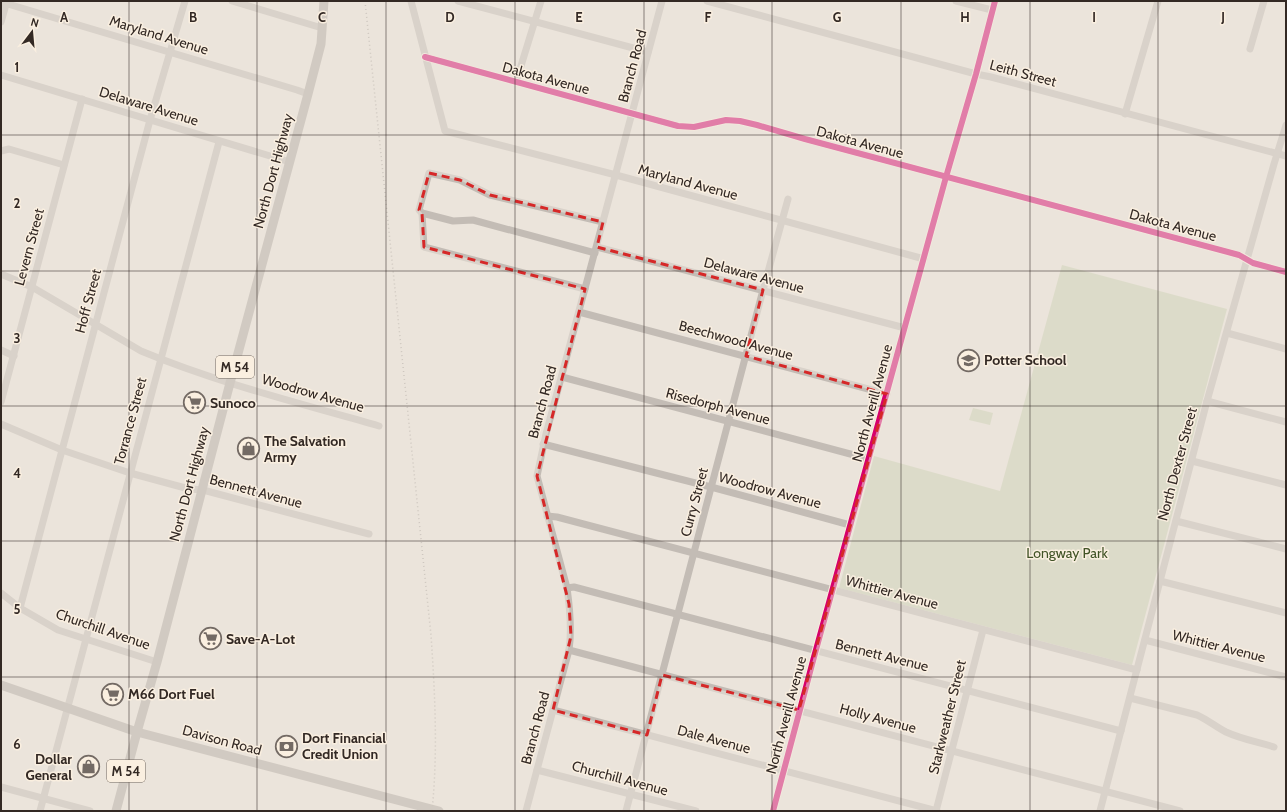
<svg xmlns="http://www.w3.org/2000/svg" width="1287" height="812" font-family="Cabin,sans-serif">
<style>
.green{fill:#cbd1b4}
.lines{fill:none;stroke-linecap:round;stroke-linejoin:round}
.minor{stroke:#c3bcb5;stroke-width:7}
.major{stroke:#b2aba4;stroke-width:9}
.rail{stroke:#aba59f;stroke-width:1.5;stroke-dasharray:1 3;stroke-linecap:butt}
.cycleway-casing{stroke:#faefe0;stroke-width:8}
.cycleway{stroke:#d6006c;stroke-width:6}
.marked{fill:none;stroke:#d62828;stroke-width:3;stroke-dasharray:8 5;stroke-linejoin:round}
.grid{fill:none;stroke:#332924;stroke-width:1;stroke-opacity:0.55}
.labels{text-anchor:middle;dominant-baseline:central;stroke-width:3;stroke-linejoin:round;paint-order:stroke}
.shield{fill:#faefe0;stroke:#6f645c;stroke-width:1}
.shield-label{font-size:13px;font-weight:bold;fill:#332924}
.street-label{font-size:14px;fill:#332924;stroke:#faefe0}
.poi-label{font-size:14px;font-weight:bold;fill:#332924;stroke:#faefe0;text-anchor:start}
.park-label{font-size:14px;fill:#415326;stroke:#faefe0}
.grid-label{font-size:13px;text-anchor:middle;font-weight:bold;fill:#332924;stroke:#faefe0;stroke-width:3;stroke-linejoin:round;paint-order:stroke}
</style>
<rect width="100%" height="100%" fill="#ebe4db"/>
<g class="green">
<polygon points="1062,265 1227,309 1132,665 839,588 874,456 1000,491"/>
<polygon points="973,408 993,413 990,425 969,420"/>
</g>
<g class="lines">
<g class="minor">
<polyline points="232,1 322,28"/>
<polyline points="411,1 445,131 616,175 924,259"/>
<polyline points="458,1 648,52"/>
<polyline points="707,1 976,74 991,77 1286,156"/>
<polyline points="956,1 992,10"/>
<polyline points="1,2 297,90 308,94"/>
<polyline points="1,22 7,1"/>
<polyline points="1250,49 1264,1"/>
<polyline points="425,57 678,126 694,127 726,120 740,121 757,125 805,139 1239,255 1253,263 1286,272"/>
<polyline points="1,75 290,162"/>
<polyline points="516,82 541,1"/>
<polyline points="1125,114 1158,1"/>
<polyline points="1,151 9,149 64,165"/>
<polyline points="422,213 424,247 585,289"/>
<polyline points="597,247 905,328"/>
<polyline points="595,253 473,220 453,221 422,213 419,210 429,173 460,180 490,195 603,222"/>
<path d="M1,274l31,13 109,64c77,32 158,52 238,75"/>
<polyline points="579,312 887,394"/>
<polyline points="1227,333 1286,349"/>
<polyline points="1,350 14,356"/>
<polyline points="562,377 869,459"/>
<polyline points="1207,401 1286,422"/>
<polyline points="1,402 82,99"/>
<polyline points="1,424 62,450 130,473 189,489 203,490 369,534"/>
<polyline points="543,444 711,487 850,525"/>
<polyline points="1192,461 1286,485"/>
<polyline points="547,516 557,517 1137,670"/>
<polyline points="1176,521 1286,549"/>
<polyline points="1160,581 1286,613"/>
<polyline points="567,588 574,587 1121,731"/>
<polyline points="1,593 20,608 58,630 157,662"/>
<polyline points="20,608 150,120 185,1"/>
<polyline points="1145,640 1286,677"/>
<polyline points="569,650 1180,811"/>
<path d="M1130,698l67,17c11,5 19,12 29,17 15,7 32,10 48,15"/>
<polyline points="553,710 937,811"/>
<polyline points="537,770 696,811"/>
<polyline points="1,787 90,811"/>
<polyline points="40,811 219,142"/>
<path d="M526,811l43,-161c3,-20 1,-41 -2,-62l-30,-112 9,-42 116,-433"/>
<polyline points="626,811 763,290 788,199"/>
<polyline points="773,811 814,657 946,177 976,74 995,1"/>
<polyline points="936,811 983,630"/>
<polyline points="1100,811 1207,401 1274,164 1286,125"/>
</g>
<g class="major">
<polyline points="1,685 137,732 439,811"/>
<polyline points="116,811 137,732 157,662 230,383 308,94 321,44 324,1"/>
</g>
<path class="rail" d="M365,1l66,634c4,59 7,117 1,176"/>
<defs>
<g id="cycleway">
<polyline points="425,57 678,126 694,127 726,120 740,121 757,125 805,139 1239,255 1253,263 1286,272"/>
<polyline points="773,811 814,657 946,177 976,74 995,1"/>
</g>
</defs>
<use href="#cycleway" class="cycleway-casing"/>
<use href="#cycleway" class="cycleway"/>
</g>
<path d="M0 0H1287V812H0ZM429,173l31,7 30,15 113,27 -6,25 166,43 -17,66 141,38 -88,316 -137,-35 -15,60 -94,-25 18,-74 -2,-32 -32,-128 48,-187 -161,-42 -2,-34 -3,-3z" fill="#ebe4db" fill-opacity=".55" fill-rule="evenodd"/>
<path class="marked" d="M429,173l31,7 30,15 113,27 -6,25 166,43 -17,66 141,38 -88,316 -137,-35 -15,60 -94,-25 18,-74 -2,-32 -32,-128 48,-187 -161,-42 -2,-34 -3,-3z"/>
<path class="grid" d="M129,1v810M257,1v810M386,1v810M515,1v810M644,1v810M772,1v810M901,1v810M1030,1v810M1158,1v810M1,135h1285M1,271h1285M1,406h1285M1,541h1285M1,677h1285"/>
<defs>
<symbol id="school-ring" viewBox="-11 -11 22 22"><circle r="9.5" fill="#faefe0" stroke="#736a64" stroke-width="1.5"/><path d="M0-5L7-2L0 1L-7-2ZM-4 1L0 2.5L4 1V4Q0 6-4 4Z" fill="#736a64"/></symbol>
<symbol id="supermarket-ring" viewBox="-11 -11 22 22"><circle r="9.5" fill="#faefe0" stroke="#736a64" stroke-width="1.5"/><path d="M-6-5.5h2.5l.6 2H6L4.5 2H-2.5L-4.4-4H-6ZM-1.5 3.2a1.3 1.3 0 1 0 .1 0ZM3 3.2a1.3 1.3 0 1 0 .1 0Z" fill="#736a64"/></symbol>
<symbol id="shop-ring" viewBox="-11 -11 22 22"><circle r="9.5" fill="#faefe0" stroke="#736a64" stroke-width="1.5"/><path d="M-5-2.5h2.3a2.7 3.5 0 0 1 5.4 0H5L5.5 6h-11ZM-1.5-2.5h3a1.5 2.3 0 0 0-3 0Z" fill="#736a64"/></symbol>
<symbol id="bank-ring" viewBox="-11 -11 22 22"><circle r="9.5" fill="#faefe0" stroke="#736a64" stroke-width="1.5"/><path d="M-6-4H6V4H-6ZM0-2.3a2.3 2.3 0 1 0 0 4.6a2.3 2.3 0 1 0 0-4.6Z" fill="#736a64"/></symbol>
</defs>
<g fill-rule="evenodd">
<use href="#school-ring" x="956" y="348" width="25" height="25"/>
<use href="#supermarket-ring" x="182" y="390" width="25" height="25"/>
<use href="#shop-ring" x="236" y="436" width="25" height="25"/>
<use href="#supermarket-ring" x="198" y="626" width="25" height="25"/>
<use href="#supermarket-ring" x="100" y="682" width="25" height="25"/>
<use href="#bank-ring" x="274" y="734" width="25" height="25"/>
<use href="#shop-ring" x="76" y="754" width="25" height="25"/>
</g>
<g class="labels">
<g class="shield">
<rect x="216" y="356" width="38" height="22" rx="3"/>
<rect x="107" y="760" width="38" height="22" rx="3"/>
</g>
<g class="shield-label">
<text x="235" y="367">M 54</text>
<text x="126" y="771">M 54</text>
</g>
<g class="street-label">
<text transform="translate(159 35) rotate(17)">Maryland Avenue</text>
<text transform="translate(632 66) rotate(-75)">Branch Road</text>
<text transform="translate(1023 73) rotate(15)">Leith Street</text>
<text transform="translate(546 78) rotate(15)">Dakota Avenue</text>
<text transform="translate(149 106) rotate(17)">Delaware Avenue</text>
<text transform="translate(860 142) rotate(15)">Dakota Avenue</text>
<text transform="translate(273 171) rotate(-75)">North Dort Highway</text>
<text transform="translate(688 182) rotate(15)">Maryland Avenue</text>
<text transform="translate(1173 225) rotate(15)">Dakota Avenue</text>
<text transform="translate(29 247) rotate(-75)">Levern Street</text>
<text transform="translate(754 275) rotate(15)">Delaware Avenue</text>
<text transform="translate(88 301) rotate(-75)">Hoff Street</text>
<text transform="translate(736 340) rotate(15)">Beechwood Avenue</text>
<text transform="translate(313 393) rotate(16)">Woodrow Avenue</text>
<text transform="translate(542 402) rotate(-75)">Branch Road</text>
<text transform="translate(872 403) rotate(-75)">North Averill Avenue</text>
<text transform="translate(718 406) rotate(15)">Risedorph Avenue</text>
<text transform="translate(130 421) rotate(-75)">Torrance Street</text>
<text transform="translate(1177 464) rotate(-75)">North Dexter Street</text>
<text transform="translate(189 484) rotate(-75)">North Dort Highway</text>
<text transform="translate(770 490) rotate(15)">Woodrow Avenue</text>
<text transform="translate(256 491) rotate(15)">Bennett Avenue</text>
<text transform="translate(694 502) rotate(-75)">Curry Street</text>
<text transform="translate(892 592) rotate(15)">Whittier Avenue</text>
<text transform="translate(103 629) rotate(19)">Churchill Avenue</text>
<text transform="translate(1219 646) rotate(14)">Whittier Avenue</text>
<text transform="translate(882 655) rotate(14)">Bennett Avenue</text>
<text transform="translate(786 715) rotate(-75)">North Averill Avenue</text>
<text transform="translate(947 717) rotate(-76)">Starkweather Street</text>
<text transform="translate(878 718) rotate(15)">Holly Avenue</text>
<text transform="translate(535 728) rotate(-75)">Branch Road</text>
<text transform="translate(714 739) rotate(15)">Dale Avenue</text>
<text transform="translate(222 740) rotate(15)">Davison Road</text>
<text transform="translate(620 778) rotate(15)">Churchill Avenue</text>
</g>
<g class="poi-label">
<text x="984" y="360">Potter School</text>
<text x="210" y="403">Sunoco</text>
<text x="264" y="441">The Salvation<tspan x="264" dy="16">Army</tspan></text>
<text x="226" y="639">Save-A-Lot</text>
<text x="128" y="694">M66 Dort Fuel</text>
<text x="302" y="738">Dort Financial<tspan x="302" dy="16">Credit Union</tspan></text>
<text x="72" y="759" text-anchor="end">Dollar<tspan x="72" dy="16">General</tspan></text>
</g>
<g class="park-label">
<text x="1067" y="553">Longway Park</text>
</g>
</g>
<g class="grid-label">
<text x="64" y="22">A</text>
<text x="193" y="22">B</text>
<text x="322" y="22">C</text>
<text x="450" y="22">D</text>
<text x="579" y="22">E</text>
<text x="708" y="22">F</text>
<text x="837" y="22">G</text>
<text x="965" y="22">H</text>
<text x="1094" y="22">I</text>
<text x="1223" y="22">J</text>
<text x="17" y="72">1</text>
<text x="17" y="208">2</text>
<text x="17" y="343">3</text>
<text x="17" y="478">4</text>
<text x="17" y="614">5</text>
<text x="17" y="749">6</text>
</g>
<rect width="1287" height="812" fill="none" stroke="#332924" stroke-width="4"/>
<g transform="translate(32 32) rotate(16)" stroke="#faefe0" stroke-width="3" paint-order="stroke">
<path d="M0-3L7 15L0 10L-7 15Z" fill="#332924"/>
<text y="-6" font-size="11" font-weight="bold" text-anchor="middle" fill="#332924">N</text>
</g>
</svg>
